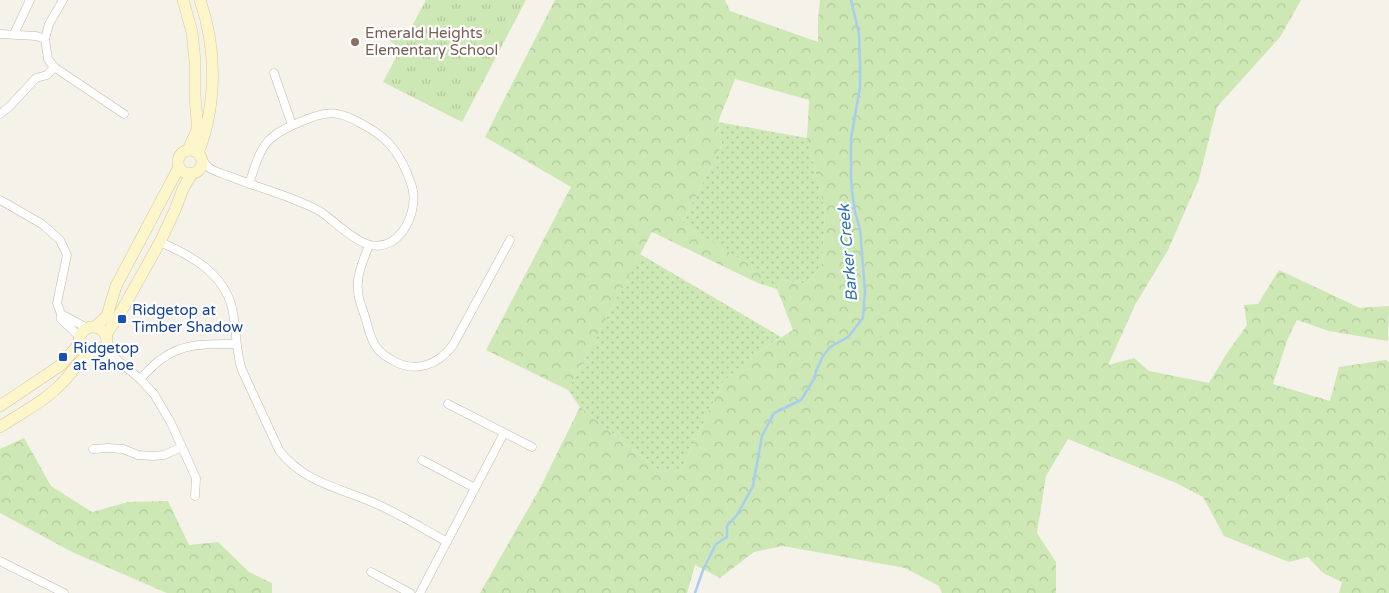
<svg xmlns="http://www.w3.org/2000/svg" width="1389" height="593" font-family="'Varela Round',sans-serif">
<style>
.grass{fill:url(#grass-dots)}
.forest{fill:url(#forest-crowns)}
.park{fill:url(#park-tufts)}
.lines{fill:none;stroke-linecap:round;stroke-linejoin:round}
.stream{stroke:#a8cdf0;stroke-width:2.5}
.minor-casing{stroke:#c1bbad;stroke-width:9}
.secondary-casing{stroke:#d4c99a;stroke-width:12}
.minor{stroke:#fff;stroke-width:8}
.secondary{stroke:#fef6cb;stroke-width:11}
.education-dot{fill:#8d6e63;stroke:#fff;stroke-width:2}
.transit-dot{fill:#1a4fb4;stroke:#fff;stroke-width:2}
.labels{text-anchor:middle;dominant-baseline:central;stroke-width:4.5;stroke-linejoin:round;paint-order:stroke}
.education-label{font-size:15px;fill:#785e54;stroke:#fff;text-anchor:start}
.transit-label{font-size:15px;fill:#164399;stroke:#fff;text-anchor:start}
.water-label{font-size:16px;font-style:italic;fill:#3173b5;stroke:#fff}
</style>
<defs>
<pattern id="grass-dots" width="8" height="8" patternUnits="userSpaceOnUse" patternTransform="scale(1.25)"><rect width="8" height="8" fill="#cde8b4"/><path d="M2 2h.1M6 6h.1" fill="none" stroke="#b2c89c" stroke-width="1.8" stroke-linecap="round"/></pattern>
<pattern id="forest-crowns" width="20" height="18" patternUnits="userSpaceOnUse" patternTransform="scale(1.25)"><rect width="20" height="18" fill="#cde8b4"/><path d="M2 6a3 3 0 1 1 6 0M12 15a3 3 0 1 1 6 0" fill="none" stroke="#b2c89c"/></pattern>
<pattern id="park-tufts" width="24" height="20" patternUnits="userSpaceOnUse" patternTransform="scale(1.25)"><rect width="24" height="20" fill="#cde8b4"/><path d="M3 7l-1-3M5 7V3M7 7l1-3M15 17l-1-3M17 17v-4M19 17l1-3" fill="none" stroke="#b2c89c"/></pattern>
</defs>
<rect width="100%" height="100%" fill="#f5f2ea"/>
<g class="grass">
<polygon points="718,122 807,138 825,211 822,265 807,284 781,280 777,289 760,284 765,275 682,223 722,145"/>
<polygon points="640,254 781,337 754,355 723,382 681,470 661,472 580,407 568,390"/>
</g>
<g class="forest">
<polygon points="555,0 725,0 730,11 818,42 818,19 820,0 1301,0 1280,37 1217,107 1199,179 1168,250 1135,305 1108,365 1134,358 1149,371 1209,383 1227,353 1247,325 1244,305 1258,304 1279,270 1360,308 1389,306 1388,341 1329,331 1297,320 1288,338 1273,384 1330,401 1339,367 1386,360 1389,362 1389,593 1339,593 1342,582 1323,573 1308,557 1289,562 1224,536 1203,497 1176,483 1068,439 1046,476 1037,533 1056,562 1056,593 942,593 939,586 905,568 783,546 754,552 720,578 695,565 687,593 480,593 540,488 580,407 661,472 681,470 723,382 754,355 793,330 777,289 781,280 807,284 822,265 825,211 807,138 809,100 735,79 718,122 722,145 682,223 766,275 760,284 652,232 568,390 486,350 571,187 485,137"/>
<polygon points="24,438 51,486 92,512 128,502 168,501 189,545 218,542 249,572 272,583 272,593 167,593 72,552 0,513 0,449"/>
</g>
<polygon class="park" points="426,0 526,0 462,122 383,82 401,48 391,42 388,32 401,28 405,39"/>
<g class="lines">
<polyline class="stream" points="695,593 703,570 716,544 727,537 727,526 737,515 753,486 762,436 774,413 801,400 814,379 816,371 823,356 830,347 848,337 863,318 865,292 860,229 855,212 852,191 851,177 851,139 860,87 860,67 859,34 851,0"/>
<defs>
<g id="minor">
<polyline points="0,34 36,36 45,39 48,59 54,67 124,114"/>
<polyline points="14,34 30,0"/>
<polyline points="45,39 49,24 63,0"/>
<polyline points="274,73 292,125"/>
<polyline points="0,114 9,107 36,78 47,75 54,67"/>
<path d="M201,158c2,3 5,7 7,9 5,4 15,7 21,9 24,10 48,16 71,26 7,3 15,6 21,10 13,9 32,28 46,32 31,10 50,-28 46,-53 -1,-6 -4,-13 -6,-18 -10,-24 -22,-37 -45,-49 -23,-13 -32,-14 -57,-4 -41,16 -43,24 -56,64"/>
<polyline points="0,200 42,224 60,240 67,255 57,303 61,314 61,319 79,336"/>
<path d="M160,242c30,13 64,31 72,66 5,21 3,42 10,62l37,80c24,32 58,37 93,52 26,11 50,26 75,40"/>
<path d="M369,245c-5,14 -13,30 -11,45 0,11 5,19 8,30 3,10 4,19 11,28 4,6 10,9 15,12 23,14 46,5 61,-15l57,-105"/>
<polyline points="61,314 87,328"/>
<polyline points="106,344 110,354"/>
<polyline points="102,352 110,354 114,357 140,379 154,394 171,423 196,478 195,496"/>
<path d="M140,379c6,-6 13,-14 20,-19 24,-18 48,-16 76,-16"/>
<polyline points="448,404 532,447"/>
<polyline points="93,449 108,448 123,449 138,455 153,456 164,455 182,447"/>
<polyline points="422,460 475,488"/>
<polyline points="0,561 64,593"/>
<polyline points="371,572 410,593"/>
<polyline points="420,593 504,433"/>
</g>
<g id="secondary">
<polyline points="183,0 192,32 195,61 195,96 197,121 197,130 188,150"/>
<circle cx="190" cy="162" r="12"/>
<path d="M198,153c19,-48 19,-104 2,-153"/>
<circle cx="93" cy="341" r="14"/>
<polyline points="95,327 107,316 116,286 179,167"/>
<polyline points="106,335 122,310 160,242 175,210 183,189 192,173"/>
<polyline points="0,406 61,365 79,344"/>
<path d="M0,427c21,-14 45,-26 62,-44 10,-9 15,-22 27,-28"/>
</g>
</defs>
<use href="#minor" class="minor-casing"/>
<use href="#secondary" class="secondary-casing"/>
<use href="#minor" class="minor"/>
<use href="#secondary" class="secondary"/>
</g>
<circle class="education-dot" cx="355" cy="42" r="5"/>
<g class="transit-dot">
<rect x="117" y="314" width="10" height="10" rx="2.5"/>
<rect x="58" y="352" width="10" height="10" rx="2.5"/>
</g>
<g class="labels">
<g class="education-label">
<text x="365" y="33">Emerald Heights<tspan x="365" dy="17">Elementary School</tspan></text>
</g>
<g class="transit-label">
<text x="132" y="310">Ridgetop at<tspan x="132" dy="17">Timber Shadow</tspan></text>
<text x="73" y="348">Ridgetop<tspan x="73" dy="17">at Tahoe</tspan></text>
</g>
<g class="water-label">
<text transform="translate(848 253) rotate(-95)">Barker Creek</text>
</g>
</g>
</svg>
